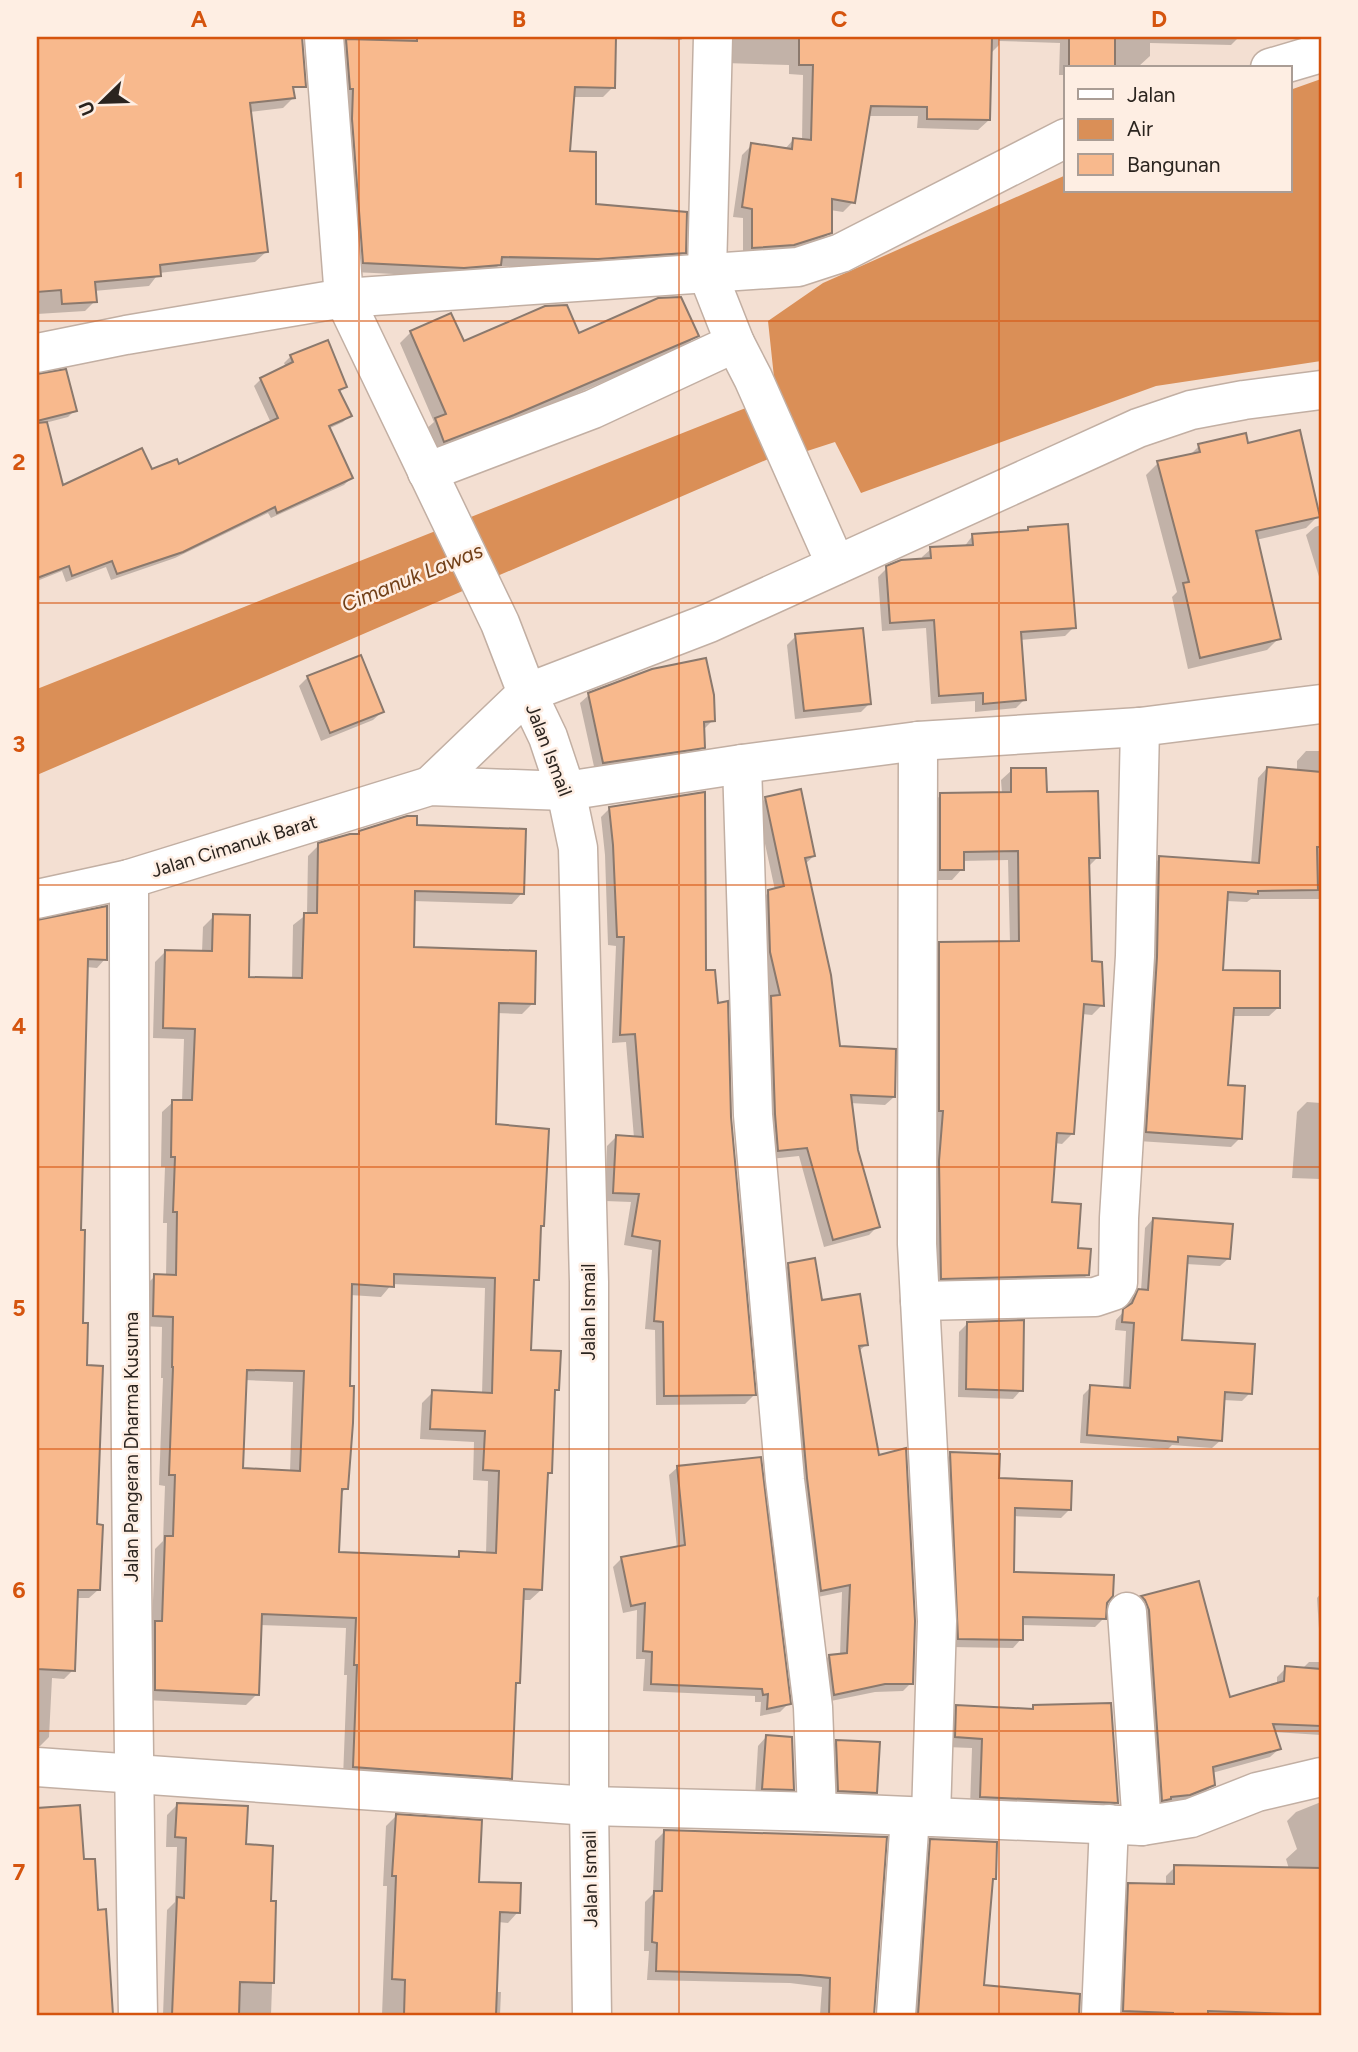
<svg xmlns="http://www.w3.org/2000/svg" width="1358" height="2052" font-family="Figtree,sans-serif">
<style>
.water{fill:#da8f57}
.shadow{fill:#0003;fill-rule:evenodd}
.building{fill:#f8b98d;stroke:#8b796d;stroke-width:2;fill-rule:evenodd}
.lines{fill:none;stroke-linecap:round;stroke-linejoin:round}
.minor-casing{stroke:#c2afa3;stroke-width:41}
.minor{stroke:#fff;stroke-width:38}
.grid{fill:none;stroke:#d5540e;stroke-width:2;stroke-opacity:0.55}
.labels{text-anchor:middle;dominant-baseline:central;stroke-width:5;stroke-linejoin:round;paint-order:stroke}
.street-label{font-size:19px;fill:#2b241f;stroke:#feeee3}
.water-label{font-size:21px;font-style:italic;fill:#713f17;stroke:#feeee3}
.neatline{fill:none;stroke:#d5540e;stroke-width:2.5}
.grid-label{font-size:23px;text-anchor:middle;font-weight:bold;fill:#d5540e}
</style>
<rect width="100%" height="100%" fill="#f3dfd2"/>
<polygon class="water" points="1321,79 1321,361 1156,386 861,493 835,442 801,453 796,447 37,775 37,689 776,396 768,321 823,283 1066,175 1066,191 1290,191 1290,90"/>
<g class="shadow">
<polygon points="37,37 286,37 293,98 283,108 250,112 266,252 255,262 159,273 149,286 94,291 95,301 85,311 37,314"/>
<polygon points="333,37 685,37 681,40 614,38 613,87 603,97 572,97 568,153 594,206 684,252 674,262 587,268 498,266 490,275 453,277 354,272"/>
<polygon points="722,37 1239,37 1231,45 1150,43 1150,56 1139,66 1066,68 1066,75 1059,75 1060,43 999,41 999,45 990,54 989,120 978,130 917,128 918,116 868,116 853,202 843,212 830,210 830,232 820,242 782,255 743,257 743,218 733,217 742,155 752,145 784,150 793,140 802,141 803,75 789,74 789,65 725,63"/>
<polygon points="411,332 463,343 578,335 696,335 685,347 501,426 433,452 425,430 434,422 400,343"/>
<polygon points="291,356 345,386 339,393 350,415 343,422 328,429 351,478 344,485 271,518 268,513 175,558 111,580 106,567 66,582 62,571 37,581 37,376 41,376 75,410 68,417 45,423 62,487 178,466 271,423 254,386 261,379 286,367 284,363"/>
<polygon points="1247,445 1318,516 1306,528 1256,540 1279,638 1267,650 1188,669 1172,597 1177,592 1146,475 1158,463 1189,456 1199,446"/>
<polygon points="1321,525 1321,583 1306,535 1315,527"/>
<polygon points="1029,529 1074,627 1065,636 1020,640 1024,700 1016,708 975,712 975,701 931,704 926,628 882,631 878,577 887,568 923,560 922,557 931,549 964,547 973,535 1026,532"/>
<polygon points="796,636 870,703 861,712 795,719 787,645"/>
<polygon points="308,677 382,712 373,720 321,741 299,686"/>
<polygon points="589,695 713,720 704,729 703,747 694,756 595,771 580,703"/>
<polygon points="1306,751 1321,751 1321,899 1251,899 1247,902 1226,901 1221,972 1279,1007 1269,1016 1231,1016 1227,1087 1240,1138 1231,1147 1138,1141 1151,867 1160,858 1251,864 1258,778 1267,768 1297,771 1297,761"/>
<polygon points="1012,770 1045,794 1098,857 1087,868 1090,963 1102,1005 1092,1015 1082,1014 1072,1134 1062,1144 1055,1143 1050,1203 1076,1249 1088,1274 1077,1285 931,1288 930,954 940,944 1010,943 1008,860 962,861 962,869 952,880 930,880 930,805 941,795 1002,794 1001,780"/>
<polygon points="766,798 814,856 804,865 838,1047 894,1097 885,1105 850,1103 856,1150 878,1226 869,1235 824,1247 799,1156 770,1159 763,1007 770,1000 762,961 760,901 769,892 775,890 757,807"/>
<polygon points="610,808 704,972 729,1117 754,1395 745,1404 656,1405 655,1330 645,1329 652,1250 624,1245 631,1202 605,1201 607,1146 616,1137 634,1138 626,1042 612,1043 616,946 608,945 605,855 601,817"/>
<path d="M415,827l107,66 -10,11 -99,-3 -1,48 121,54 -11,11 -25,-1 -3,112 49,100 -4,4 -2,50 -5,5 -2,68 27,37 -4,4 -3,79 -4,5 -5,113 -11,10h-8l-3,82 -5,5 -4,91 -10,11 -157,-11 4,-103h-3l2,-47 -86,-3 -3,69 -11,11 -101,-5v-67l7,-7 3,-77 8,-8 2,-55 -6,-1 4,-107h-2l1,-51 -19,-1 1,-39 11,-11h11l1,-53h-4l2,-56h-4l1,-55 11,-10h9l2,-63 -31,-1 2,-76 11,-11 36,1 1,-25 11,-11 33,63 45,1 1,-55 14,-11 1,-58 11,-11 38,-9 3,-4zM392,1284l93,4 -3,106 -49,-2 -11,11 -2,36 54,3 -1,38 15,1 -2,73 -26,-1 -6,6 -117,-5 3,-59 6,-7 4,-193 31,2zM245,1380l48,2 -3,90 -48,-2z"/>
<polygon points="37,922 42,922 105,959 97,968 86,967 79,1232 82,1324 98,1590 89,1598 76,1598 73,1670 64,1679 52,1678 49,1737 40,1746 37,1746"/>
<polygon points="1307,1102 1321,1103 1320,1179 1292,1178 1297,1112"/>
<polygon points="1153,1219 1229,1258 1220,1266 1186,1264 1181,1341 1250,1393 1242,1401 1223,1400 1221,1440 1212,1448 1172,1445 1168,1449 1080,1443 1083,1395 1091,1387 1123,1389 1126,1331 1115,1330 1116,1320 1125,1310 1130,1300 1141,1291 1145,1228"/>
<polygon points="789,1265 821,1302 867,1344 858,1352 911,1683 903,1691 875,1692 826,1702 821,1665 829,1656 840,1656 842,1592 813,1598 780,1273"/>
<polygon points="967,1324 1021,1390 1013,1399 958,1397 959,1332"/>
<polygon points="951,1454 997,1480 1070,1509 1061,1518 1013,1516 1012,1573 1105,1602 1104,1618 1095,1627 1022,1625 1021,1639 1013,1648 950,1647 942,1463"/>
<polygon points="678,1467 789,1703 780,1712 760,1716 761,1702 755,1702 755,1696 643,1691 645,1659 636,1659 637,1610 623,1613 613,1567 621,1559 677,1548 669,1475"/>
<polygon points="1198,1583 1229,1699 1277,1685 1277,1677 1286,1668 1302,1669 1309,1662 1321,1662 1321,1735 1274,1732 1279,1749 1270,1757 1212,1773 1213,1784 1204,1793 1180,1803 1154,1808 1134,1606 1142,1598"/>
<polygon points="1321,1593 1321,1660 1317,1598"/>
<polygon points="957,1707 1031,1710 1034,1707 1117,1802 1106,1813 970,1807 972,1748 946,1747 947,1717"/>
<polygon points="766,1737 792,1789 784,1797 755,1797 758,1746"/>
<polygon points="837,1741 875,1792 866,1801 830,1799 828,1750"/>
<polygon points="1321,1802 1321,2015 1115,2015 1120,1894 1129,1885 1166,1886 1166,1876 1175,1867 1289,1869 1286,1859 1297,1849 1287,1821 1296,1812"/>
<polygon points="178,1804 245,1846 269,1903 275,1903 271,2015 163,2015 167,1910 175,1902 177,1847 166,1847 167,1815"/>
<polygon points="79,1807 83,1861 96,1912 105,1911 112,2015 37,2015 37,1809"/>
<polygon points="396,1816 477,1883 518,1912 508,1923 498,1922 496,1992 501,1992 500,2015 382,2015 387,1886 383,1886 386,1826"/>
<polygon points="664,1832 872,2014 873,2015 820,2015 822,1987 790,1983 647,1980 649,1951 644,1951 645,1902 653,1894 655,1841"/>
<polygon points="931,1841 994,1879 991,1881 982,1987 1077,2015 910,2015 922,1850"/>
</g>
<g class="building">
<polygon points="37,37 302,37 306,87 293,87 295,98 250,103 268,252 160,265 161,276 95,282 97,302 62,304 61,290 37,292"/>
<polygon points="417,37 616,37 615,88 575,87 570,151 596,152 596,204 687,212 686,253 598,259 502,257 501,265 464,268 363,263 352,119 353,89 350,89 346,39 417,41"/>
<polygon points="799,37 992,37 990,120 927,119 927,107 871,106 855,203 832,199 832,233 794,245 752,248 752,209 742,207 751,143 792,149 793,138 811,140 813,65 799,65"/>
<polygon points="1069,37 1115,37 1115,67 1069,66"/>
<polygon points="681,297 699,336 514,415 444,442 435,418 446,414 410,331 451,313 464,341 545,306 567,305 579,333 658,298"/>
<polygon points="328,340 347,387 339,390 352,416 329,426 353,478 277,513 275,507 183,552 117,574 112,561 72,576 69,566 37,578 37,423 47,422 63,485 142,448 152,469 177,459 179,464 278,418 260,378 293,362 290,355"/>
<polygon points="66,369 77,411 37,421 37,374"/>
<polygon points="1300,430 1320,517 1256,531 1281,639 1200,658 1183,583 1189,582 1157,461 1200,452 1198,444 1246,433 1248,443"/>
<polygon points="1068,524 1076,628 1021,632 1026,700 983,704 983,693 939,696 934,620 890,623 886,566 901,560 931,558 930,547 973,545 972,534 1028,530 1028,527"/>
<polygon points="863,628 871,704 804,711 795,634"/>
<polygon points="361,655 384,712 330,733 307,676"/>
<polygon points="706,658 714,695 715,721 704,722 705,748 603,763 588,693 652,669"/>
<polygon points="1267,767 1321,772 1321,847 1317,847 1318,890 1258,891 1258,894 1228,892 1223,970 1280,971 1280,1008 1234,1008 1228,1085 1245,1086 1242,1139 1146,1132 1157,957 1159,856 1259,863"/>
<polygon points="1011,768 1046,768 1047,792 1098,791 1100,858 1089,858 1092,961 1102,962 1104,1006 1084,1004 1074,1134 1057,1133 1052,1202 1081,1204 1078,1248 1091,1249 1089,1275 941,1279 939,1161 943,1111 939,1111 939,942 1019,941 1018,851 964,852 964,870 940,870 940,793 1011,792"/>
<polygon points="801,789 815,856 805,858 831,975 840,1046 896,1049 895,1097 851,1095 858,1150 880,1227 833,1240 807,1148 778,1151 775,1114 771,996 780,995 770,952 768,890 784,886 765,797"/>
<polygon points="705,792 706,970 715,970 718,1003 728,1001 731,1117 756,1395 664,1396 663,1322 654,1321 660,1241 632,1236 639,1194 613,1193 616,1135 643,1137 635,1034 620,1035 624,937 617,937 613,845 609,807"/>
<path d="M407,816h10v9l109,4 -2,65 -109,-3 -1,56 122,4 -1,53 -36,-1 -3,121 53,5 -5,97h-3l-2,54h-5l-3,70 30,1 -2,39h-4l-3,83h-4l-6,117 -18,-1 -4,94h-4l-4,96 -159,-12 4,-102h-3l2,-47 -94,-4 -3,81 -104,-5v-69h7l3,-85h8l2,-61h-6l4,-108h-1l1,-50 -20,-1 1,-42 22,1 1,-63h-4l2,-55h-4l1,-57h20l3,-71 -32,-1 2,-78 47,1 1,-37 37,1 -1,62 53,1 2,-65h13l1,-70 32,-9h9v-3zM394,1274l101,4 -3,115 -60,-3 -2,39 55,2 -2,39 16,1 -3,82 -37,-2v6l-120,-5 3,-63h6l5,-66 1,-37h-4l2,-102 42,3zM247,1370l57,1 -4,100 -57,-3z"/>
<polygon points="107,906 107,960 88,959 81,1230 85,1230 83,1323 88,1323 87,1365 103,1366 97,1524 103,1525 100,1590 78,1590 75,1671 37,1669 37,920"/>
<polygon points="1153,1218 1233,1224 1230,1259 1188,1256 1182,1340 1255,1344 1252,1394 1225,1392 1222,1441 1178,1437 1178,1442 1087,1435 1090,1385 1130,1388 1134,1323 1122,1322 1123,1309 1132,1303 1138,1289 1148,1290"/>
<polygon points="815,1258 822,1300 860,1294 868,1345 859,1346 879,1455 906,1448 915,1621 913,1684 885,1684 834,1695 829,1655 847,1653 850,1585 821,1591 807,1478 788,1263"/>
<polygon points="1024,1320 1023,1391 966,1389 967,1322"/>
<polygon points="950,1452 1000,1454 999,1478 1072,1481 1071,1510 1015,1508 1014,1572 1114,1575 1113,1596 1107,1603 1106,1619 1023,1617 1023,1640 958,1639"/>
<polygon points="761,1457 791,1704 767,1709 768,1694 763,1695 762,1689 651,1684 652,1652 643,1651 645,1603 631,1606 621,1557 685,1545 677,1466"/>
<polygon points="1199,1581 1230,1697 1284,1681 1285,1666 1321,1669 1321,1726 1273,1724 1281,1749 1213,1767 1215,1785 1190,1795 1171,1797 1171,1799 1162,1801 1149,1610 1145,1600 1141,1596"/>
<polygon points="1111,1703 1118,1803 980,1797 982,1739 955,1737 956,1705 1033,1709 1033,1705"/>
<polygon points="766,1735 792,1737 794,1790 762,1789"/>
<polygon points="836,1740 880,1742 877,1793 838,1791"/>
<polygon points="177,1803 248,1806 246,1844 273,1846 271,1901 276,1901 274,1983 240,1982 239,2015 172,2015 177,1897 184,1898 186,1838 175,1837"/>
<polygon points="80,1805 84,1859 95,1859 98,1910 106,1909 113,2015 37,2015 37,1808"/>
<polygon points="396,1814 482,1820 479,1882 521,1883 520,1913 500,1912 496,2015 404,2015 405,1980 392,1979 396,1876 392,1876"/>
<polygon points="664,1830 887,1837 874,2015 829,2015 830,1978 800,1975 656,1971 657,1943 652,1942 654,1891 662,1891"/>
<polygon points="930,1839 997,1842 996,1879 993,1879 984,1985 1080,1994 1079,2015 918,2015"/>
<polygon points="1174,1865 1321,1868 1321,2015 1208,2011 1208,2015 1173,2015 1173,2013 1123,2011 1128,1883 1174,1884"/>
</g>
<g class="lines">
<defs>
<g id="minor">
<polyline points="324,37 344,298 500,623 527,693 548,737 566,791 578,848 589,1282 589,1806 592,2015"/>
<polyline points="713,37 707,272 735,343 753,378 836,565"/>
<polyline points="1270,68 1321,53"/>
<polyline points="37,353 126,335 344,298 798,267 841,253 1066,138"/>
<polyline points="427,472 593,409 735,343"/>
<polyline points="918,741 917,1244 937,1621 931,1817"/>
<polyline points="742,764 753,1115 785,1480 813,1707 817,1812"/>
<polyline points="430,786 527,693 709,623 1138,428 1191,410 1244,400 1321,390"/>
<path d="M129,879c0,379 2,757 9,1136"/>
<polyline points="37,899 129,879 430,786 566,791 742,764 918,741 1140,727 1321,704"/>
<polyline points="920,1301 1095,1297 1113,1291 1118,1283 1119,1218 1135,956 1140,727"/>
<polyline points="1127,1612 1142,1826"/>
<polyline points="37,1767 589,1806 817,1812 1142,1826 1191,1818 1257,1792 1321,1777"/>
<polyline points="896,2015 910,1817"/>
<polyline points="1101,2015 1109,1824"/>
</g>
</defs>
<use href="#minor" class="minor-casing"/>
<use href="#minor" class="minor"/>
</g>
<path class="grid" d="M359,37v1978M679,37v1978M999,37v1978M37,321h1284M37,603h1284M37,885h1284M37,1167h1284M37,1449h1284M37,1731h1284"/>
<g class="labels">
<g class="street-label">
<text transform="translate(549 750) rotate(69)">Jalan Ismail</text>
<text transform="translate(234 846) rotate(-17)">Jalan Cimanuk Barat</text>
<text transform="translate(588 1312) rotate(-90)">Jalan Ismail</text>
<text transform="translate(131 1447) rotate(-90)">Jalan Pangeran Dharma Kusuma</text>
<text transform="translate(590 1879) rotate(-91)">Jalan Ismail</text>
</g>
<g class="water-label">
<text transform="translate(412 577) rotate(-22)">Cimanuk Lawas</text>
</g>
</g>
<rect width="1358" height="2052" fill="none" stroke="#feeee3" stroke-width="77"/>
<rect x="1064" y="66" width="228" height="126" fill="#feeee3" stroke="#aa9d95" stroke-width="2"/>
<rect x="1078" y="89" width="35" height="10" fill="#ffffff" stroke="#aa9d95" stroke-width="2"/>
<text x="1127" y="102" font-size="21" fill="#2b241f">Jalan</text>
<rect x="1078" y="119" width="35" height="21" fill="#da8f57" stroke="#aa9d95" stroke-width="2"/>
<text x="1127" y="136" font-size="21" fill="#2b241f">Air</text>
<rect x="1078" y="154" width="35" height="21" fill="#f8b98d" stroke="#aa9d95" stroke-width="2"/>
<text x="1127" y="172" font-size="21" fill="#2b241f">Bangunan</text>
<g transform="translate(102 102) rotate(247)" stroke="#feeee3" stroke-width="5" paint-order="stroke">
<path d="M0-5L12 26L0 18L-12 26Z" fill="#2b241f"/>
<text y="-10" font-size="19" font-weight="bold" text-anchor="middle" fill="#2b241f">U</text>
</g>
<rect x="38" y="38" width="1282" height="1976" class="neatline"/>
<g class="grid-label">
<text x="199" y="27">A</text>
<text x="519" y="27">B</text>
<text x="839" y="27">C</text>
<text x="1159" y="27">D</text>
<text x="19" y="188">1</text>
<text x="19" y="470">2</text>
<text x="19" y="752">3</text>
<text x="19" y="1034">4</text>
<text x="19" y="1316">5</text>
<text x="19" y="1598">6</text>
<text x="19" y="1880">7</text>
</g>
</svg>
